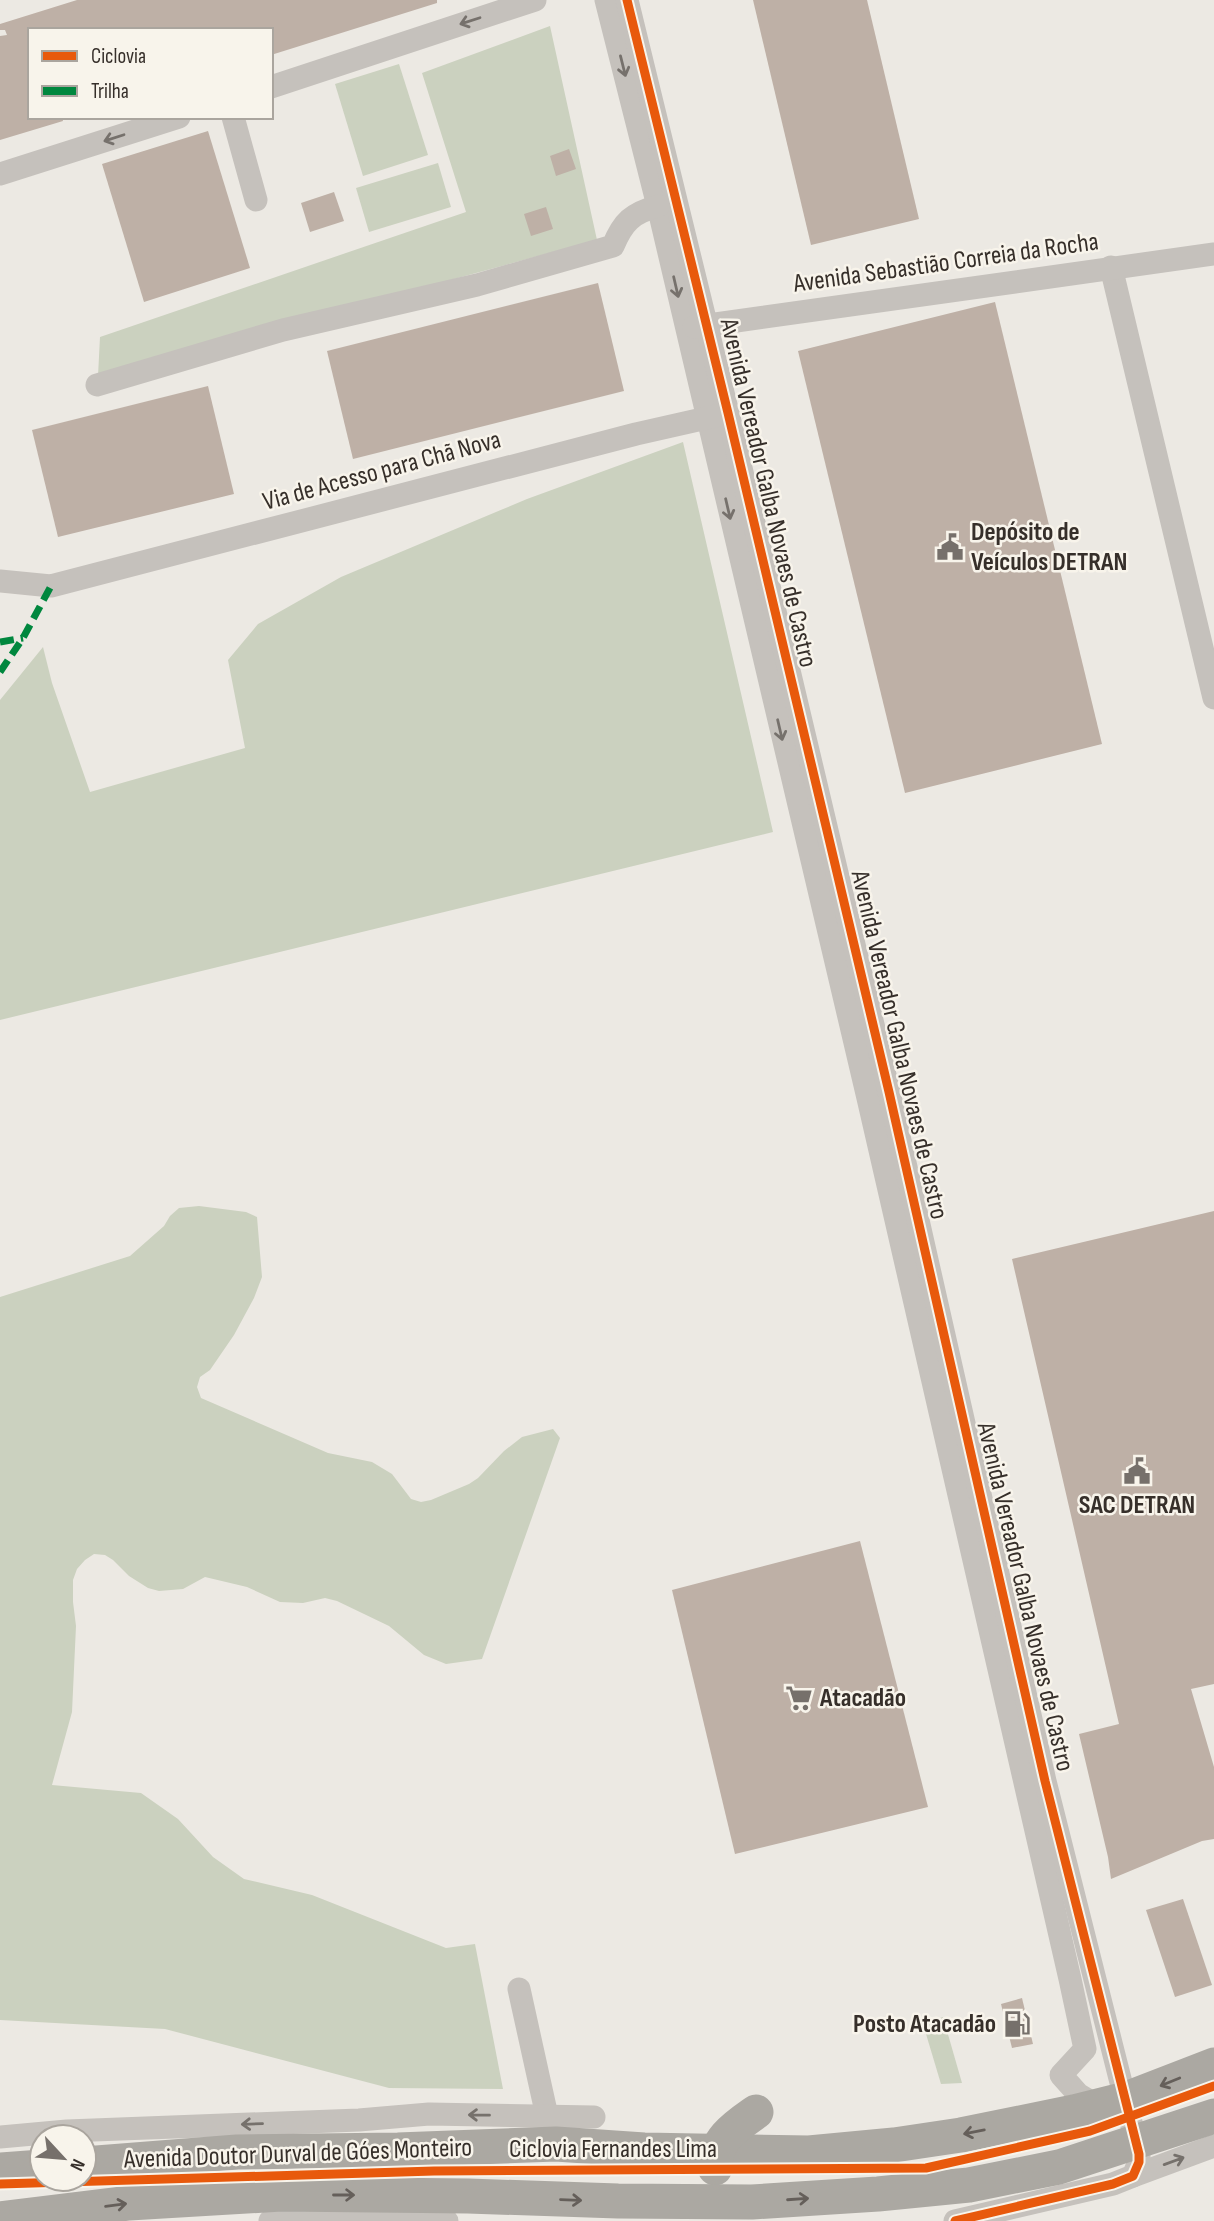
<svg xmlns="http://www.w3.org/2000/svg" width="1214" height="2221" font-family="'Sofia Sans Condensed',sans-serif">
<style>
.green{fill:#cbd1bf}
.building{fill:#beb0a6}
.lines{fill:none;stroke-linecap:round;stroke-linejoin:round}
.minor{stroke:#c5c1bc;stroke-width:23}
.highway{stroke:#aba8a2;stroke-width:35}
.quiet{stroke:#00873e;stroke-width:7;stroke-dasharray:14 7;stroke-linecap:butt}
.cycleway-casing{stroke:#f8f4eb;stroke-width:13}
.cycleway{stroke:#e8590c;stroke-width:9}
.oneway{stroke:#76716c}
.oneway2{stroke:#655f5a}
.labels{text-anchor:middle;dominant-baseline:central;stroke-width:5;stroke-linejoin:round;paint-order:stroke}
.street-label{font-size:26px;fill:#362f2a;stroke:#f8f4eb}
.poi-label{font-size:26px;font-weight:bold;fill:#362f2a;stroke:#f8f4eb;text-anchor:start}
</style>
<rect width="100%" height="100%" fill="#ece9e3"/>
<g class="green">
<polygon points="550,26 597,240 98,376 100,337 466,212 422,73"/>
<polygon points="399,64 428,155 363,176 335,84"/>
<polygon points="438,163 451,207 369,232 356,188"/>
<polygon points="683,442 773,832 0,1020 0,700 43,647 52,683 90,792 245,748 228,660 258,624 341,577 527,499"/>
<polygon points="199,1206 246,1212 257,1217 262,1277 254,1298 234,1335 210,1370 200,1377 197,1387 201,1398 328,1453 372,1462 392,1474 411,1499 421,1502 431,1500 469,1484 478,1478 504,1451 522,1437 553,1429 560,1438 482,1659 446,1664 424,1655 389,1626 337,1601 325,1598 303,1603 280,1602 247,1587 205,1577 183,1589 159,1591 148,1588 129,1576 113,1560 105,1555 94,1554 85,1560 77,1569 73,1580 73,1602 76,1626 72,1712 52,1785 141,1793 178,1819 213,1857 244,1879 312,1895 446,1948 475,1944 503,2089 389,2088 165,2029 0,2020 0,1297 130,1256 164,1226 170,1216 179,1208"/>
<polygon points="943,2017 962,2083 941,2084 923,2024"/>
</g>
<g class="building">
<polygon points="77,0 437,0 437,3 271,55 271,30 30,30 30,117 62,117 63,121 0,140 0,36 7,35 5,30 0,30 0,24"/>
<polygon points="753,0 867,0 919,219 811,245"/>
<polygon points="208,131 250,268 144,302 102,164"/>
<polygon points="569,149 576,169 556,176 550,156"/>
<polygon points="334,192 344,221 310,232 301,203"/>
<polygon points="546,207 553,229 531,236 524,214"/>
<polygon points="598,283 624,391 353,459 327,351"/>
<polygon points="995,302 1102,744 905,793 798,351"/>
<polygon points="208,386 234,494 58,537 32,430"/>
<polygon points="1214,1211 1214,1684 1191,1689 1214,1767 1214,1839 1202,1841 1111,1879 1108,1857 1079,1734 1119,1724 1012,1259"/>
<polygon points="860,1541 928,1807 735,1854 672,1590"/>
<polygon points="1183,1899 1212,1985 1175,1997 1146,1910"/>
<polygon points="1022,1998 1033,2044 1012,2048 1001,2004"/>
</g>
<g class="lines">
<g class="minor">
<polyline points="606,0 658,206 868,1098 1070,1979 1085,2049 1061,2075 1078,2094 1098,2106"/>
<polyline points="627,0 728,413 889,1092 1045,1781 1139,2154 1139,2162 1133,2176 1113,2184 955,2221"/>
<polyline points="271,87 535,0"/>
<polyline points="233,117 256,200"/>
<polyline points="0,174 179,117"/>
<polyline points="1111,267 1214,698"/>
<polyline points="694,327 1214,254"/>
<path d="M97,385l186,-55 194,-45 136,-39c10,-24 19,-33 45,-40"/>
<polyline points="0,581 51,586 636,434 720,415"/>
<polyline points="519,1989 547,2116"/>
<polyline points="0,2137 67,2131 359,2120 429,2114 594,2117"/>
<polyline points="1133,2176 1214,2146"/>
<polyline points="270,2221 388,2218 447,2221"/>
</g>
<g class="highway">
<polyline points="84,2164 237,2152 398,2150 556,2144 644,2150 809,2153 894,2145 961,2135 1074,2112 1126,2099 1214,2065"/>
<path d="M715,2168c-1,-28 21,-42 41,-56"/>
<polyline points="0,2170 42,2167"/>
<polyline points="0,2219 129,2203 281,2194 468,2196 618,2201 752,2202 878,2194 969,2185 1059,2167 1214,2116"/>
</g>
<g class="quiet">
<polyline points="0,642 23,638"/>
<polyline points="0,672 23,638 51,586"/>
</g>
<defs>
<g id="cycleway">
<polyline points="627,0 728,413 889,1092 1045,1781 1139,2154 1139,2162 1133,2176 1113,2184 955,2221"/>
<polyline points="0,2184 434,2171 926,2168 1090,2131 1214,2086"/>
</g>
</defs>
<use href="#cycleway" class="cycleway-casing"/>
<use href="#cycleway" class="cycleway"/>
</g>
<defs><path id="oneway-shaft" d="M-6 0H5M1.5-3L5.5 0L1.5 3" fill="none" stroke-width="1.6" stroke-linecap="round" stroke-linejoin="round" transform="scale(1.75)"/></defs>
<g class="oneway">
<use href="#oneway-shaft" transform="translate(470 21) rotate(162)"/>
<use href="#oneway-shaft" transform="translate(623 66) rotate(76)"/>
<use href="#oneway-shaft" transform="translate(114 138) rotate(162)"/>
<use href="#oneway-shaft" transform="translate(676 287) rotate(77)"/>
<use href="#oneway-shaft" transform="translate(728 509) rotate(77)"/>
<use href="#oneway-shaft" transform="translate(780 730) rotate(77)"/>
<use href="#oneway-shaft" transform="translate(479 2115) rotate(-179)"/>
<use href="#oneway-shaft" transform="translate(252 2124) rotate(178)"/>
<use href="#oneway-shaft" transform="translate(1174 2161) rotate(-20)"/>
</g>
<g class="oneway2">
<use href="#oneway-shaft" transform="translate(1170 2082) rotate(158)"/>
<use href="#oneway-shaft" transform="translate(974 2132) rotate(169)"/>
<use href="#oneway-shaft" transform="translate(344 2195)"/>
<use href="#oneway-shaft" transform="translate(798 2199) rotate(-4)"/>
<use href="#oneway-shaft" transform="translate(571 2200) rotate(2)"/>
<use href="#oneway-shaft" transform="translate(116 2205) rotate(-7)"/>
</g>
<defs>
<symbol id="civic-bare" viewBox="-9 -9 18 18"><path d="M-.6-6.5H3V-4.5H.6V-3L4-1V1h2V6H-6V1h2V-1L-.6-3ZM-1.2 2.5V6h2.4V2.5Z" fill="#76706b" stroke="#f8f4eb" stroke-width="2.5" paint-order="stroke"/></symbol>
<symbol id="supermarket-bare" viewBox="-9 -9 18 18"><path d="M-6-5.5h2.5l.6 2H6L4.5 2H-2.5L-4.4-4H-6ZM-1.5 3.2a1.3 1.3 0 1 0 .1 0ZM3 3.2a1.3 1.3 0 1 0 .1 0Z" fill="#76706b" stroke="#f8f4eb" stroke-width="2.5" paint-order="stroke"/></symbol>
<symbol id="fuel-bare" viewBox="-9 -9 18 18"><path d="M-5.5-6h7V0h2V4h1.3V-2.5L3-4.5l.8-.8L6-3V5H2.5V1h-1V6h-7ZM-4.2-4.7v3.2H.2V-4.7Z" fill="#76706b" stroke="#f8f4eb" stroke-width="2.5" paint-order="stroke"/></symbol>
</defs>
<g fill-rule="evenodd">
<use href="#civic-bare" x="931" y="528" width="38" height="38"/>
<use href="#civic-bare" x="1118" y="1452" width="38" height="38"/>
<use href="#supermarket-bare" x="780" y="1679" width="38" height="38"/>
<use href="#fuel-bare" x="998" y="2005" width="38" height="38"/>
</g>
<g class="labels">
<g class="street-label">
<text transform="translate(946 263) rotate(-8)">Avenida Sebastião Correia da Rocha</text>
<text transform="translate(382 471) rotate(-15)">Via de Acesso para Chã Nova</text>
<text transform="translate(768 493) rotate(77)">Avenida Vereador Galba Novaes de Castro</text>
<text transform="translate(899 1045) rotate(77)">Avenida Vereador Galba Novaes de Castro</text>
<text transform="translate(1025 1597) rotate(77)">Avenida Vereador Galba Novaes de Castro</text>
<text x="613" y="2149">Ciclovia Fernandes Lima</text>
<text transform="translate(298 2154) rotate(-2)">Avenida Doutor Durval de Góes Monteiro</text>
</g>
<g class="poi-label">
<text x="971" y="532">Depósito de<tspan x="971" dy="30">Veículos DETRAN</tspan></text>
<text x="1137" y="1505" text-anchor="middle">SAC DETRAN</text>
<text x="820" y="1698">Atacadão</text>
<text x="996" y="2024" text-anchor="end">Posto Atacadão</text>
</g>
</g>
<rect x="28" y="28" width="245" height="91" fill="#f8f4eb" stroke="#aaa59e" stroke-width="2"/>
<rect x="42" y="51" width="35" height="10" fill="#e8590c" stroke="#aaa59e" stroke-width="2"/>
<text x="91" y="63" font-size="21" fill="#362f2a">Ciclovia</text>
<rect x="42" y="86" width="35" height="10" fill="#00873e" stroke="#aaa59e" stroke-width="2"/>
<text x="91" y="98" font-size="21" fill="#362f2a">Trilha</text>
<g transform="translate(63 2158) rotate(116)"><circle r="33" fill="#f8f4eb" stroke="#aaa59e" stroke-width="2"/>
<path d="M0-5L12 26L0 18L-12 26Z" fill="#76706b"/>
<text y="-10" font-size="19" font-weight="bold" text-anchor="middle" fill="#362f2a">N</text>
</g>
</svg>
